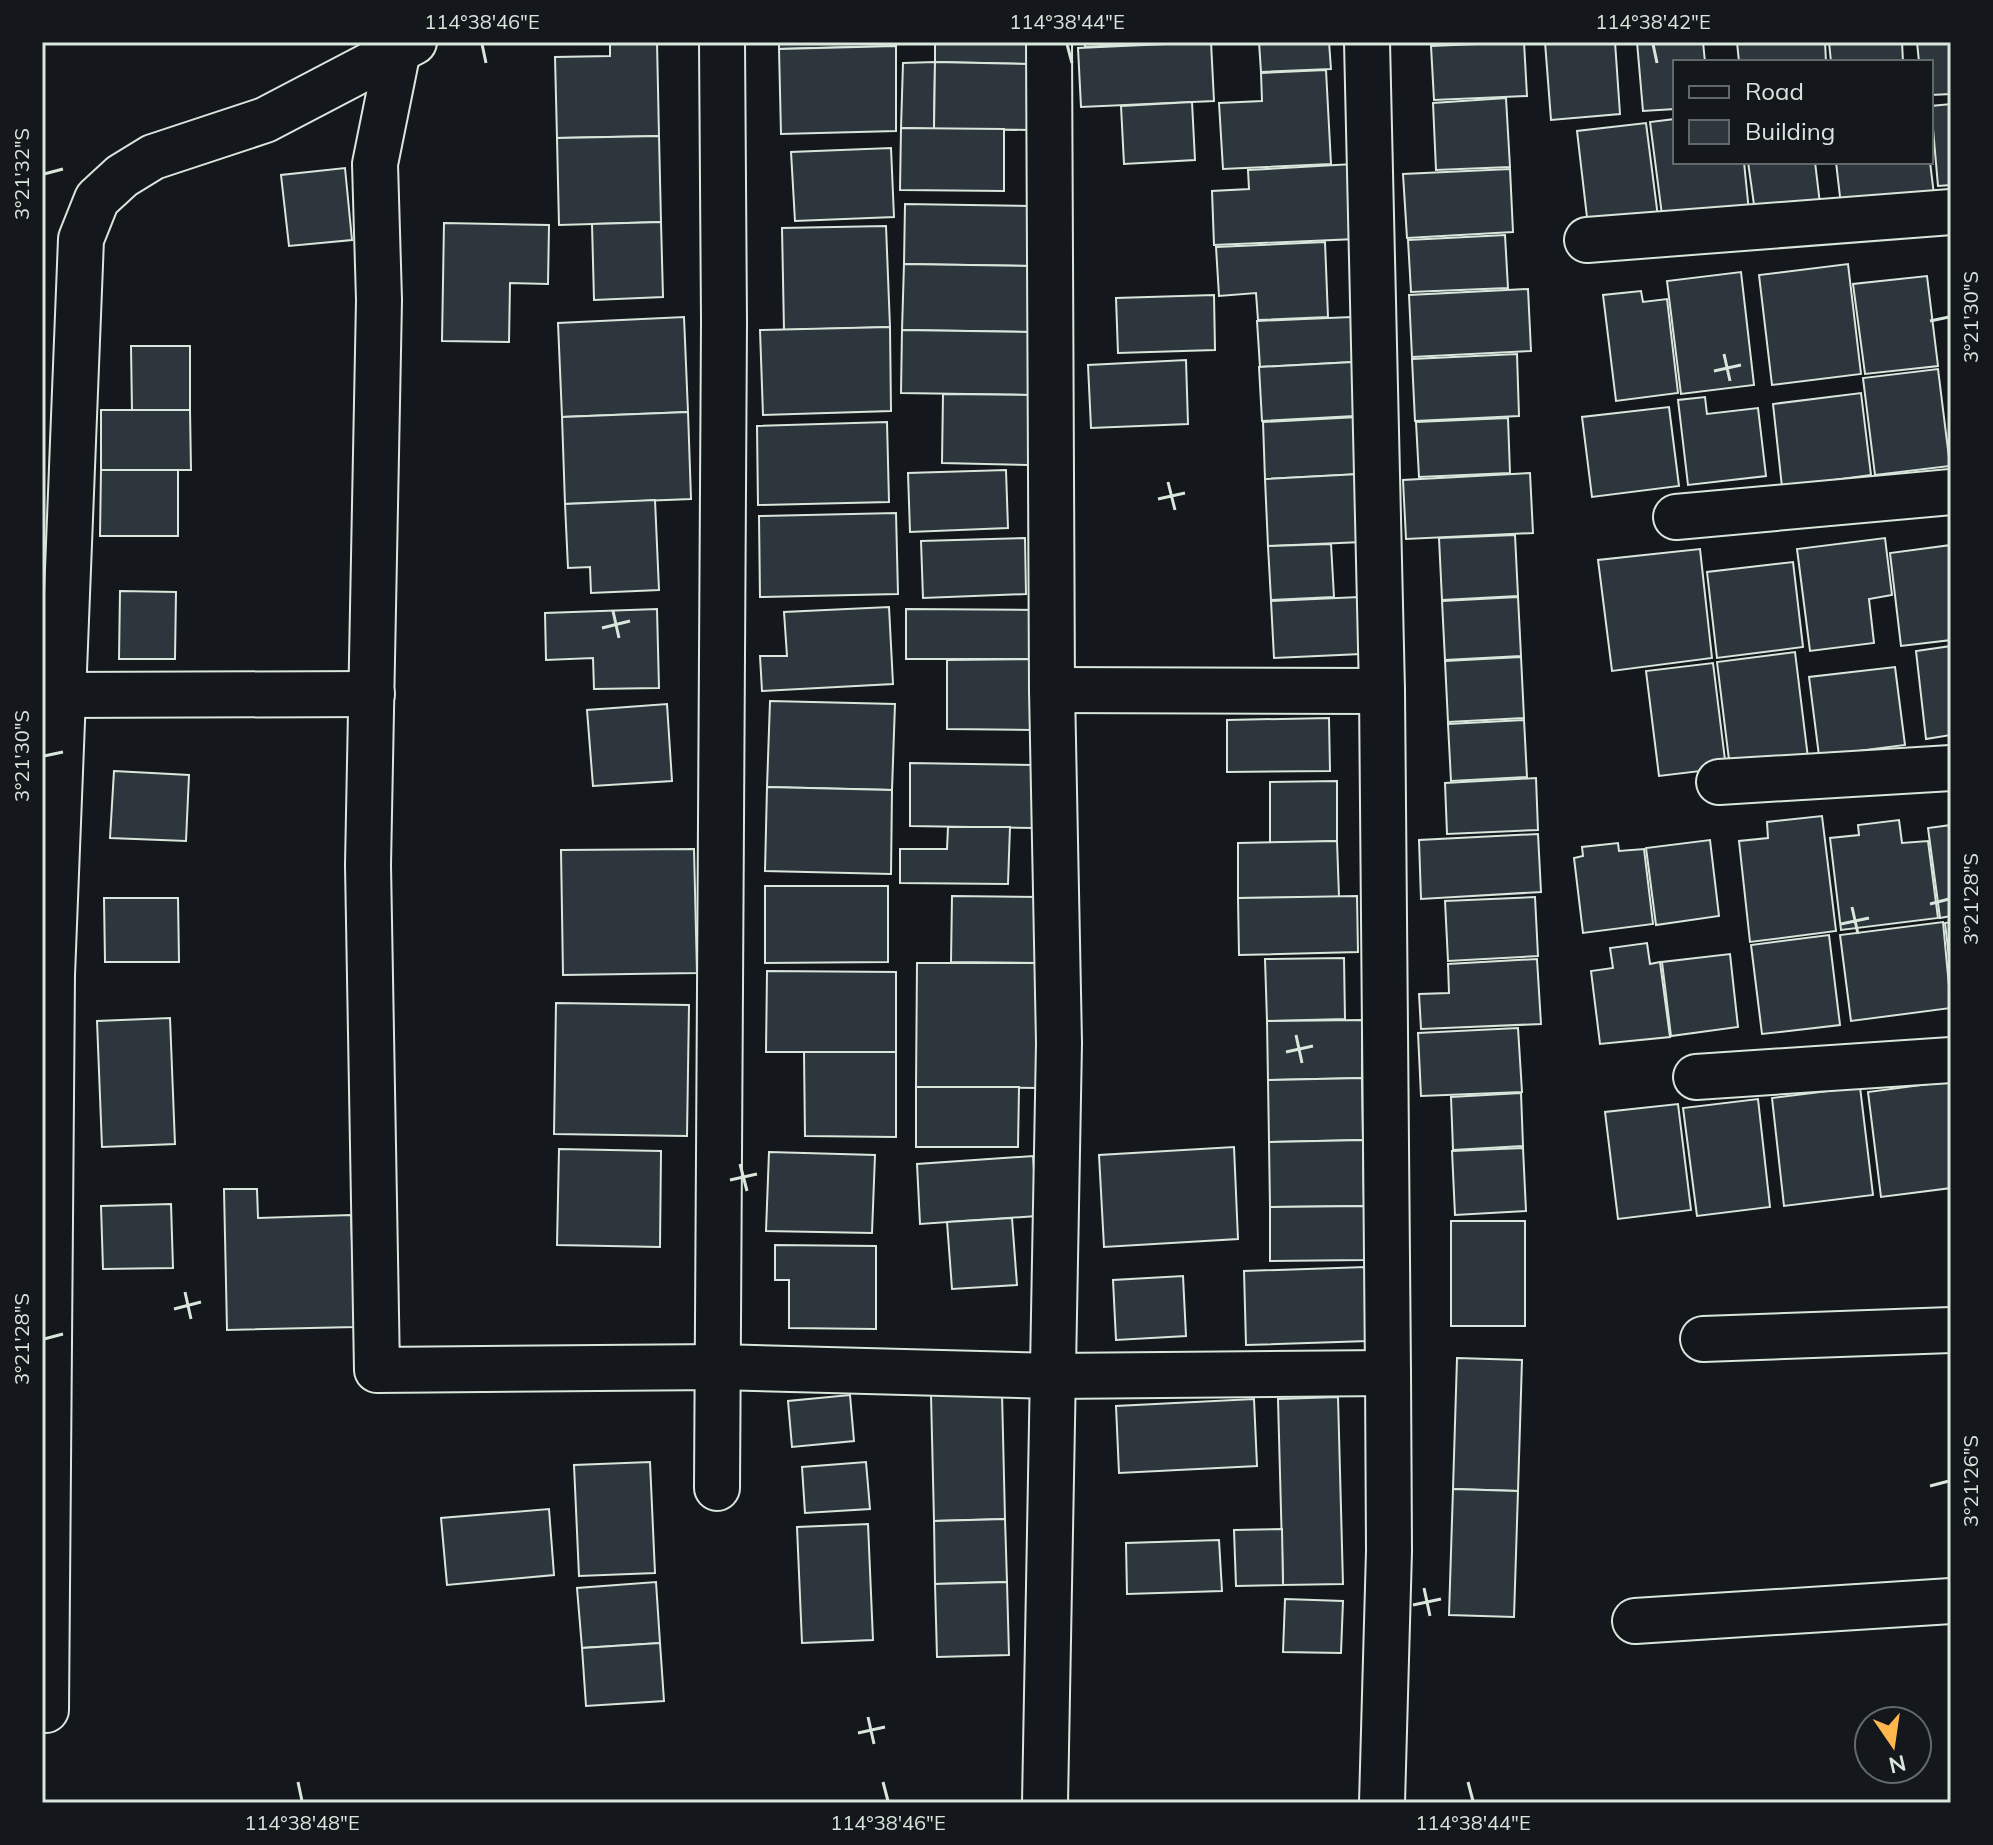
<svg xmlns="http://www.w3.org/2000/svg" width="1993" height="1845" font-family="Mulish,sans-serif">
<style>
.building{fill:#2c363c;stroke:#d8e6dc;stroke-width:2}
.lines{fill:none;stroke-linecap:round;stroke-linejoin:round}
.minor-casing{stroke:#d8e6dc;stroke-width:48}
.minor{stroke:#14181c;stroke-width:44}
.ticks{fill:none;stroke:#d8e6dc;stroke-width:3}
.neatline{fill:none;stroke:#d8e6dc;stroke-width:3}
.ticks-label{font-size:20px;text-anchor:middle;fill:#d8e6dc}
</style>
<rect width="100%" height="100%" fill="#14181c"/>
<g class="building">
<polygon points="610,42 657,42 659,136 557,138 555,57 610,56"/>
<polygon points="779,42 895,42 896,46 779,49"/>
<polygon points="935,42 1031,42 1030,64 935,62"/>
<polygon points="1085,42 1177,42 1085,47"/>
<polygon points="1211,42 1214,101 1081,107 1078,48"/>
<polygon points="1259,42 1329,42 1331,69 1261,72"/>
<polygon points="1524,42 1527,96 1434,100 1431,46"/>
<polygon points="1545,42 1615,42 1620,114 1551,120"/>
<polygon points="1637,42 1703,42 1705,62 1675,62 1675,109 1643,111"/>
<polygon points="1737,42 1825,42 1826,62 1739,62"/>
<polygon points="1829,42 1902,42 1903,62 1831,62"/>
<polygon points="1917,42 1951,42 1951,94 1931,95 1931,62 1919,62"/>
<polygon points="896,46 896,131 781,134 779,49"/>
<polygon points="935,62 934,129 901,128 903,63"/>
<polygon points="935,62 1030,64 1030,130 934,129"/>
<polygon points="1326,70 1331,164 1223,169 1219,103 1262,101 1261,73"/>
<polygon points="1506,98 1510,167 1436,170 1433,103"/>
<polygon points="1192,102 1195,160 1124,164 1121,106"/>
<polygon points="1951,104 1951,185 1938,186 1931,106"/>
<polygon points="1675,119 1675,162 1744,162 1749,212 1663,223 1650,122"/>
<polygon points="1646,123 1658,217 1588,226 1577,131"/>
<polygon points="901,128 1004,129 1004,191 900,190"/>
<polygon points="659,136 661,222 559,225 557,138"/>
<polygon points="891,148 894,217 795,221 791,152"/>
<polygon points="1748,162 1815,162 1820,204 1755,212"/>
<polygon points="1836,162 1930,162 1935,203 1842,214"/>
<polygon points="1353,164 1356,239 1214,245 1212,191 1249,189 1248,170"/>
<polygon points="345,168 352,240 289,246 281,175"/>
<polygon points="1510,169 1513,232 1407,238 1403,174"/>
<polygon points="905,204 1032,206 1032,266 904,264"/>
<polygon points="661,222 663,297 594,300 592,224"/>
<polygon points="444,223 549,225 548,284 510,283 509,342 442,341"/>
<polygon points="886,226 890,327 784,330 782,228"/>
<polygon points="1505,235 1508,288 1411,292 1408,240"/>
<polygon points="1325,242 1328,317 1258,320 1256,293 1219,296 1216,247"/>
<polygon points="904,264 1032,266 1030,332 902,330"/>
<polygon points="1848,264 1861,374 1772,385 1759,275"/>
<polygon points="1741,272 1754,385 1681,394 1667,281"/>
<polygon points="1927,276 1938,366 1865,374 1853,284"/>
<polygon points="1528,289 1531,351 1412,357 1409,295"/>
<polygon points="1641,291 1643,302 1667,299 1678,393 1616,401 1603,295"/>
<polygon points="1214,295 1215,350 1118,353 1116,298"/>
<polygon points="684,317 688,412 562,417 558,323"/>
<polygon points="1351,317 1353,362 1260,367 1257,321"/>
<polygon points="890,327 891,411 763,415 760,330"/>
<polygon points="902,330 1030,332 1030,395 901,393"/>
<polygon points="131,346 190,346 190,410 132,411"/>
<polygon points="1517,354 1519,416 1415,421 1412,359"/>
<polygon points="1186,360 1188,424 1091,428 1088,365"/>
<polygon points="1353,362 1355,416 1262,421 1259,367"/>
<polygon points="1938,369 1950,466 1875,475 1863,378"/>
<polygon points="1861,393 1871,475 1782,487 1773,404"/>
<polygon points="943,394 1030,395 1028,465 942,463"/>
<polygon points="1705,397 1707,414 1758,408 1766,476 1688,485 1678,400"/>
<polygon points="1669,407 1679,486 1592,497 1582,417"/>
<polygon points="101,410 190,410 191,470 101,470"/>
<polygon points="688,412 691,499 565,504 562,417"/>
<polygon points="1358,417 1361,474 1265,479 1263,422"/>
<polygon points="1508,418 1510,473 1419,477 1416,422"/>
<polygon points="887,422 889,502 758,505 757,426"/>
<polygon points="101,470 178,470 178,536 100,536"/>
<polygon points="1006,470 1008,528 910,532 908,473"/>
<polygon points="1530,473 1533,533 1406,539 1403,480"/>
<polygon points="1359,474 1362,542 1268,546 1265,479"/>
<polygon points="655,500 659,590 591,593 590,567 568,568 565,504"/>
<polygon points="896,513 898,594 760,597 759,516"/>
<polygon points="1515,535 1518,596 1442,600 1439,538"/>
<polygon points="1025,538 1026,594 923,598 921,541"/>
<polygon points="1885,538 1892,595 1869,599 1874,643 1810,651 1797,549"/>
<polygon points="1331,544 1334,597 1271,600 1268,546"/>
<polygon points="1951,545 1951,640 1901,646 1890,553"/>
<polygon points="1700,549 1712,658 1612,671 1598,560"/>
<polygon points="1793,562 1803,647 1717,658 1707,572"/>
<polygon points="120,591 176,592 175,659 119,659"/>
<polygon points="1359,597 1361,654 1274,658 1271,601"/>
<polygon points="1518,597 1521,656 1445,660 1442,601"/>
<polygon points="889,607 893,684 762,691 760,656 787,656 784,612"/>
<polygon points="657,609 659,688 594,689 593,658 546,660 545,613"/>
<polygon points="906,609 1042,610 1034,659 906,659"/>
<polygon points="1951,646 1951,735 1926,739 1916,651"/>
<polygon points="1795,652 1808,758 1730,768 1717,662"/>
<polygon points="1521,657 1524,718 1448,722 1445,661"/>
<polygon points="1034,659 1033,730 947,729 947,660"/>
<polygon points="1713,663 1726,768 1659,776 1646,671"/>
<polygon points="1895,667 1905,745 1819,756 1809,677"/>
<polygon points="770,701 895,704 892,790 767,787"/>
<polygon points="667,704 672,781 593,786 587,710"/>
<polygon points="1329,718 1330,771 1227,772 1227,720"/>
<polygon points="1524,720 1527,777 1451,781 1448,724"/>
<polygon points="910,763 1036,765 1035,828 910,826"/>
<polygon points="114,771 189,775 186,841 110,838"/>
<polygon points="1536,778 1538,830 1447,834 1445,783"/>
<polygon points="1337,781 1337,841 1270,843 1270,782"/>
<polygon points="767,787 892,790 891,874 765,871"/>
<polygon points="1822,816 1836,931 1750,942 1739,841 1768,838 1767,822"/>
<polygon points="1899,820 1902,843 1928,841 1938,918 1841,930 1830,838 1859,835 1858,825"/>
<polygon points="1951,825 1951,916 1940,918 1928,828"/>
<polygon points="948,827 1010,827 1008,884 900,883 900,849 947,849"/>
<polygon points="1538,834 1541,892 1421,899 1419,840"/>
<polygon points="1710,840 1719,916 1656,925 1646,848"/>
<polygon points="1337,841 1339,897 1238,898 1238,843"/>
<polygon points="1618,843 1619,851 1644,849 1653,924 1583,933 1574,858 1583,856 1582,847"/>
<polygon points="694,849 697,973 563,975 561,850"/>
<polygon points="765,886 888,886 888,962 765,963"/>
<polygon points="952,896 1041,897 1041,963 951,962"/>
<polygon points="1357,896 1358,952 1239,955 1238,898"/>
<polygon points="1535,897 1538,956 1448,961 1445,901"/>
<polygon points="104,898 178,898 179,962 105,962"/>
<polygon points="1943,922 1951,1008 1851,1021 1840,935"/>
<polygon points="1951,922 1951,975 1945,923"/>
<polygon points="1829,935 1840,1025 1762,1034 1751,945"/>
<polygon points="1647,943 1650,964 1660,962 1670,1037 1600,1044 1591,971 1613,968 1610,948"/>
<polygon points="1730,954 1738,1027 1671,1036 1662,962"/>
<polygon points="1344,958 1345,1019 1267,1021 1265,959"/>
<polygon points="1537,959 1541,1024 1421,1029 1419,994 1449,993 1448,964"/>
<polygon points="917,963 1041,963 1040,1088 916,1087"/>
<polygon points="767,971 896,972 896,1052 766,1052"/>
<polygon points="556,1003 689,1005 687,1136 554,1134"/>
<polygon points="170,1018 175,1144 102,1147 97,1021"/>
<polygon points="1362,1020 1362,1078 1268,1080 1267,1021"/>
<polygon points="1518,1028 1522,1092 1421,1096 1418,1033"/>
<polygon points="804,1052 896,1052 896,1137 805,1136"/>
<polygon points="1362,1078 1363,1140 1269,1142 1268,1080"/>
<polygon points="1951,1081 1951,1188 1881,1197 1868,1092"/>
<polygon points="916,1087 1019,1087 1018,1147 916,1147"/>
<polygon points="1860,1087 1873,1195 1784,1206 1772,1098"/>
<polygon points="1521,1093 1523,1146 1453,1150 1451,1097"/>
<polygon points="1758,1099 1770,1207 1697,1216 1683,1108"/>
<polygon points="1678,1104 1691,1210 1618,1219 1605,1112"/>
<polygon points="1363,1140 1364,1206 1270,1207 1269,1142"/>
<polygon points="1234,1147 1238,1239 1104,1247 1099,1155"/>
<polygon points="1523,1148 1526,1211 1455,1215 1452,1151"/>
<polygon points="559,1149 661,1151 660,1247 557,1245"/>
<polygon points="769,1152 875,1155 872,1233 766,1231"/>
<polygon points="1033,1156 1037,1216 920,1224 917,1164"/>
<polygon points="224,1189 257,1189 258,1218 351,1215 355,1327 227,1330"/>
<polygon points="171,1204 173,1268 103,1269 101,1206"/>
<polygon points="1364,1206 1365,1260 1270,1261 1270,1207"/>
<polygon points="1012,1218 1017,1285 952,1289 947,1222"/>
<rect x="1451" y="1221" width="74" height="105"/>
<polygon points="775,1245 876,1246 876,1329 789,1328 789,1280 775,1280"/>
<polygon points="1366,1267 1368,1341 1246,1345 1244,1271"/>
<polygon points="1183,1276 1186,1336 1116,1340 1113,1280"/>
<polygon points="1457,1358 1522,1360 1518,1491 1453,1489"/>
<polygon points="1002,1393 1005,1519 934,1521 931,1395"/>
<polygon points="850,1395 854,1441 792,1447 788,1401"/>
<polygon points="1338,1397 1343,1584 1283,1585 1278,1399"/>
<polygon points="1254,1399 1257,1466 1119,1473 1116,1406"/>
<polygon points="650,1462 655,1573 579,1576 574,1465"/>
<polygon points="866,1462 870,1509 805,1513 802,1467"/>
<polygon points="1453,1489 1518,1491 1514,1617 1449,1615"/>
<polygon points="549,1509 554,1575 447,1585 441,1518"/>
<polygon points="1005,1519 1007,1582 935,1584 934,1521"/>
<polygon points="868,1524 873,1640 802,1643 797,1527"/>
<polygon points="1282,1529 1283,1585 1236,1586 1234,1530"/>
<polygon points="1219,1540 1222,1591 1127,1594 1126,1543"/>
<polygon points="656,1582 660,1643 582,1648 577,1588"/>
<polygon points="1007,1582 1009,1655 937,1657 935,1584"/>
<polygon points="1285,1599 1343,1601 1341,1653 1283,1652"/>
<polygon points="660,1643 664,1701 586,1706 582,1648"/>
</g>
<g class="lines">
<defs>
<g id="minor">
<polyline points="1367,42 1382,691 1388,1373 1389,1551 1382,1803"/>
<polyline points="398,50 375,164 379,300 368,865 377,1370 718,1367 1054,1376 1388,1373"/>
<polyline points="1587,240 1951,212"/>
<polyline points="1676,517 1951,492"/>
<polyline points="1052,690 1382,691"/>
<polyline points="62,695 372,694"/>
<polyline points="1719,782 1951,768"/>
<polyline points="1696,1077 1951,1060"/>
<polyline points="1703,1339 1951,1330"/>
<polyline points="717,1488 724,322 722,42"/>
<polyline points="1635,1621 1951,1601"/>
<polyline points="46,1710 52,975 81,239 97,199 122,176 153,157 265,120 414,42"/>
<polyline points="1045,1803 1059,1043 1052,690 1049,42"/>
</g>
</defs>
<use href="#minor" class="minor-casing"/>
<use href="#minor" class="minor"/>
</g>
<path class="ticks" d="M482,44l4,19M1067,44l5,19M1653,44l4,19M44,174l19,-5M1930,321l19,-4M1724,354l6,27M1714,371l27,-6M1168,482l7,28M1158,499l27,-6M613,611l6,27M602,628l28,-7M44,756l19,-4M1930,904l19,-5M1852,907l6,27M1841,924l28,-6M1296,1035l6,28M1286,1052l27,-6M740,1164l7,27M730,1180l27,-6M185,1292l6,27M174,1309l27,-7M44,1339l19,-5M1930,1486l19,-5M1424,1588l6,28M1413,1605l28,-6M868,1717l6,27M858,1733l27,-6M298,1782l4,19M883,1782l5,19M1468,1782l5,19"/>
<rect width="1993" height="1845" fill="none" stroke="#14181c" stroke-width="88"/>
<rect x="1673" y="60" width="260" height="104" fill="#14181c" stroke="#626a69" stroke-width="2"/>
<rect x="1689" y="86" width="40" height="12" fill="#14181c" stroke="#626a69" stroke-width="2"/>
<text x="1745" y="100" font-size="24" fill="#d8e6dc">Road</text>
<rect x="1689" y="120" width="40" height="24" fill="#2c363c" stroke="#626a69" stroke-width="2"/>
<text x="1745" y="140" font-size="24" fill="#d8e6dc">Building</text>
<g transform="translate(1893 1745) rotate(167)"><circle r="38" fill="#14181c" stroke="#626a69" stroke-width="2"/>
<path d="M0-6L14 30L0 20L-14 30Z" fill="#ffb74d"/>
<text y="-12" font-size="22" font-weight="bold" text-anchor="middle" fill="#d8e6dc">N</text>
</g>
<rect x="44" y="44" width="1905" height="1757" class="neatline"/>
<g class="ticks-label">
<text x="482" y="29">114°38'46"E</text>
<text x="1067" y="29">114°38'44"E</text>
<text x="1653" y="29">114°38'42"E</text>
<text transform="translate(22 174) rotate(-90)" y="7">3°21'32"S</text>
<text transform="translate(1971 317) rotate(-90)" y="7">3°21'30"S</text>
<text transform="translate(22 756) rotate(-90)" y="7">3°21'30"S</text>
<text transform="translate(1971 899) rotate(-90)" y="7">3°21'28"S</text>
<text transform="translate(22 1339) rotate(-90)" y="7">3°21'28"S</text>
<text transform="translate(1971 1481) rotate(-90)" y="7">3°21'26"S</text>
<text x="302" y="1830">114°38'48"E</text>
<text x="888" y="1830">114°38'46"E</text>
<text x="1473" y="1830">114°38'44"E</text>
</g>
</svg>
